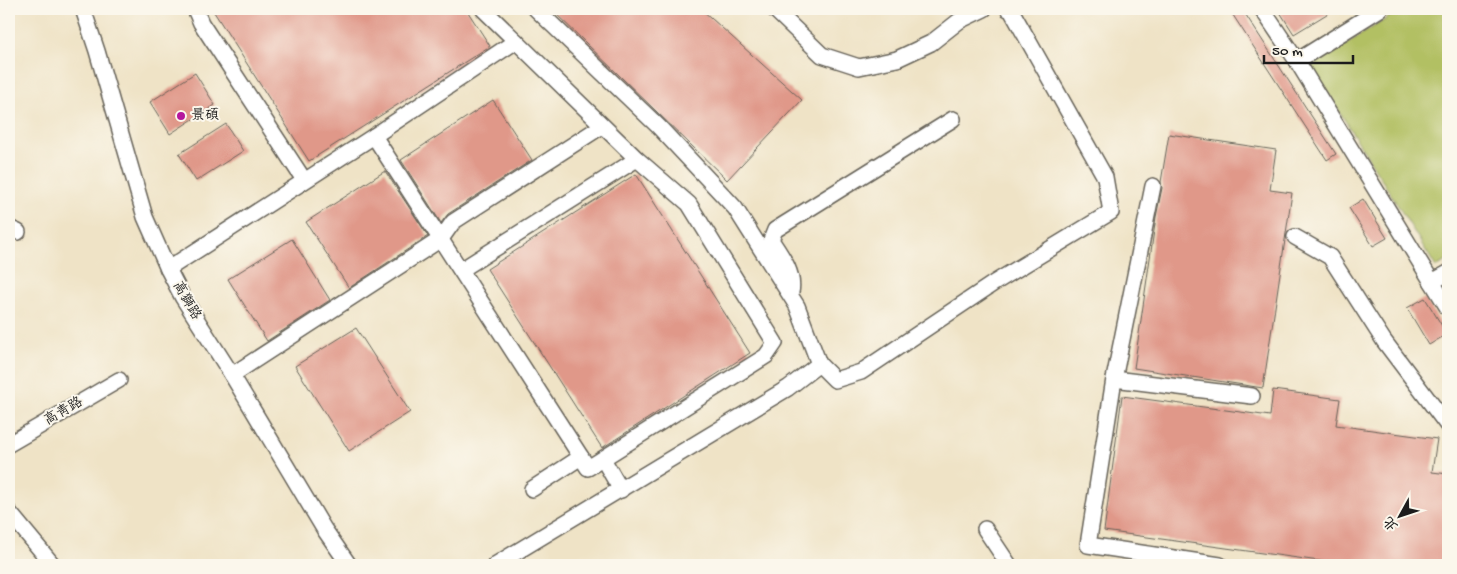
<svg xmlns="http://www.w3.org/2000/svg" width="1457" height="574" font-family="'Gochi Hand','LXGW WenKai TC',sans-serif">
<style>
.green{fill:#b2c063;stroke:#676e40}
.building{fill:#e09889}
.lines{fill:none;stroke-linecap:round;stroke-linejoin:round}
.minor-casing{stroke:#666258;stroke-width:18}
.minor{stroke:#fff;stroke-width:15}
.poi-dot{fill:#b5179e;stroke:#fbf7ec;stroke-width:2}
.labels{text-anchor:middle;dominant-baseline:central;stroke-width:4;stroke-linejoin:round;paint-order:stroke}
.poi-label{font-size:14px;fill:#1c1c1c;stroke:#fbf7ec;text-anchor:start}
.street-label{font-size:14px;fill:#1c1c1c;stroke:#fbf7ec}
</style>
<rect width="100%" height="100%" fill="#fbf7ec"/>
<filter id="ink" filterUnits="userSpaceOnUse"><feTurbulence type="fractalNoise" baseFrequency=".02" numOctaves="2"/><feDisplacementMap in="SourceGraphic" scale="10" xChannelSelector="R" yChannelSelector="G"/><feConvolveMatrix kernelMatrix="1 2 1 2 8 2 1 2 1" color-interpolation-filters="sRGB"/></filter>
<filter id="wash" filterUnits="userSpaceOnUse"><feTurbulence type="fractalNoise" baseFrequency=".0096" numOctaves="4" result="noise"/><feDisplacementMap in="SourceGraphic" scale="20" xChannelSelector="R" yChannelSelector="G"/><feGaussianBlur stdDeviation="1.12" result="paint"/><feColorMatrix in="noise" values="0 0 0 0 0 0 0 0 0 0 0 0 0 0 0 0 0 1.4 0 .05"/><feComposite in="paint" operator="in"/></filter>
<g filter="url(#wash)">
<rect width="100%" height="100%" fill="#efe3c6"/>
<polygon class="green" points="1402,9 1448,9 1448,260 1436,267 1311,66"/>
<g id="blocks">
<g class="building">
<polygon points="220,9 466,9 490,46 309,161 214,12"/>
<polygon points="551,9 701,9 802,100 727,180"/>
<polygon points="1229,9 1242,9 1336,154 1327,160"/>
<polygon points="1278,9 1335,9 1294,34"/>
<polygon points="195,73 215,105 170,134 150,102"/>
<polygon points="493,100 532,160 448,214 441,223 401,160"/>
<polygon points="226,124 243,151 196,181 179,154"/>
<polygon points="1169,134 1276,150 1270,190 1292,193 1263,388 1134,368 1156,217 1162,188 1161,182"/>
<polygon points="385,171 428,236 349,288 306,222"/>
<polygon points="636,174 750,353 602,448 487,269"/>
<polygon points="1363,199 1387,238 1373,246 1349,208"/>
<polygon points="292,239 330,300 267,341 228,279"/>
<polygon points="1425,298 1447,334 1429,345 1407,308"/>
<polygon points="356,328 410,412 349,451 295,366"/>
<polygon points="1273,390 1340,399 1336,425 1437,439 1432,472 1448,474 1448,565 1348,565 1104,531 1122,396 1270,416"/>
</g>
</g>
</g>
<g filter="url(#ink)">
<use href="#blocks" fill-opacity="0" stroke="#666258" stroke-width="1"/>
<g class="lines">
<defs>
<g id="minor">
<polyline points="83,9 97,51 145,217 168,269 183,298 232,375 324,529 349,565"/>
<polyline points="195,9 201,23 304,180"/>
<polyline points="483,9 637,159 689,204 775,343 766,356 588,468 581,457"/>
<polyline points="536,9 659,127 735,208 797,306 819,364"/>
<polyline points="774,9 822,55 859,67 897,59 931,43 959,21 984,9"/>
<polyline points="1262,9 1297,61 1432,282"/>
<polyline points="1297,61 1380,9"/>
<polyline points="374,136 581,457 532,489"/>
<polyline points="1153,186 1114,379 1088,545 1220,565"/>
<polyline points="9,228 18,232"/>
<polyline points="1295,237 1330,257 1384,341 1448,426"/>
<polyline points="168,269 374,136 516,41"/>
<polyline points="461,270 637,159"/>
<polyline points="1448,273 1432,282 1448,308"/>
<path d="M791,292c4,-18 -10,-37 -20,-52l4,-10 178,-111"/>
<polyline points="232,375 441,239 453,222 602,126"/>
<polyline points="1114,379 1252,396"/>
<polyline points="9,444 119,380"/>
<polyline points="603,459 621,490"/>
<polyline points="9,512 53,565"/>
<polyline points="985,529 1009,565"/>
<polyline points="495,565 788,388 819,364 835,380 861,372 994,283 1111,212 1105,177 1011,10 1008,9"/>
</g>
</defs>
<use href="#minor" class="minor-casing"/>
<use href="#minor" class="minor"/>
</g>
</g>
<circle class="poi-dot" cx="181" cy="116" r="5"/>
<g class="labels">
<g class="poi-label">
<text x="191" y="116">景碩</text>
</g>
<g class="street-label">
<text transform="translate(186 301) rotate(60)">高獅路</text>
<text transform="translate(64 412) rotate(-30)">高青路</text>
</g>
</g>
<rect width="1457" height="574" fill="none" stroke="#fbf7ec" stroke-width="30"/>
<g transform="translate(1400 516) rotate(230)" stroke="#fbf7ec" stroke-width="4" paint-order="stroke">
<path d="M0-4L9 19L0 12L-9 19Z" fill="#1c1c1c"/>
<text y="-8" font-size="14" font-weight="bold" text-anchor="middle" fill="#1c1c1c">北</text>
</g>
<path d="M1264 55v8h89v-8" fill="none" stroke="#1c1c1c" stroke-width="2.5"/>
<text x="1272" y="55" font-size="15" fill="#1c1c1c" stroke="#fbf7ec" stroke-width="4" paint-order="stroke">50 m</text>
</svg>
